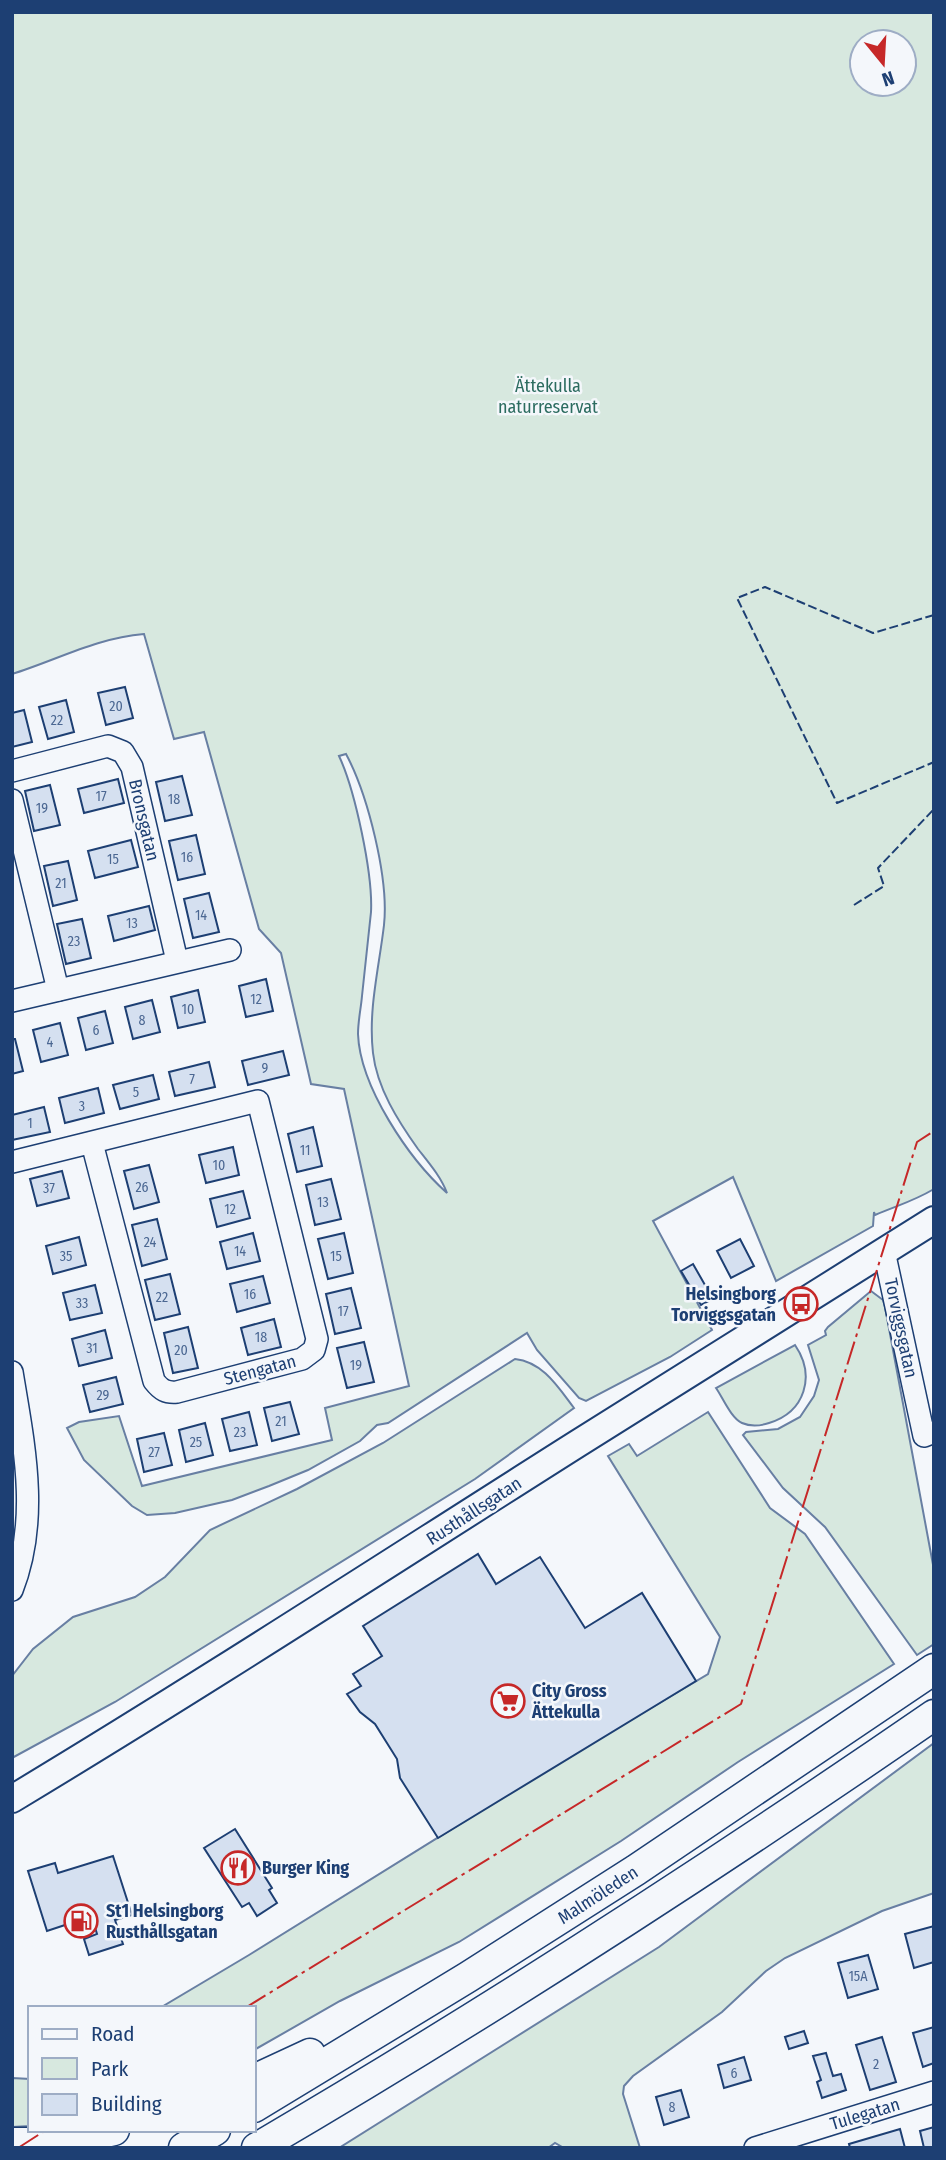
<svg xmlns="http://www.w3.org/2000/svg" width="946" height="2160" font-family="'Fira Sans Condensed',sans-serif">
<style>
.green{fill:#d7e8df;stroke:#687fa3;stroke-width:2;fill-rule:evenodd}
.building{fill:#d5e0f0;stroke:#1d3f73;stroke-width:2}
.lines{fill:none;stroke-linecap:round;stroke-linejoin:round}
.minor-casing{stroke:#1d3f73;stroke-width:24}
.major-casing{stroke:#1d3f73;stroke-width:30}
.highway-casing{stroke:#1d3f73;stroke-width:33}
.minor{stroke:#f4f7fb;stroke-width:21}
.major{stroke:#f4f7fb;stroke-width:26}
.highway{stroke:#f4f7fb;stroke-width:30}
.fence{stroke:#1d3f73;stroke-width:2;stroke-dasharray:9 3.5;stroke-linecap:butt}
.power{stroke:#c62828;stroke-width:2;stroke-dasharray:24 5 3.5 5;stroke-linecap:butt}
.labels{text-anchor:middle;dominant-baseline:central;stroke-width:5;stroke-linejoin:round;paint-order:stroke}
.number-label{font-size:14px;fill:#4b6792}
.park-label{font-size:18px;fill:#2c6c60;stroke:#f4f7fb}
.street-label{font-size:18px;fill:#1d3f73;stroke:#f4f7fb}
.poi-label{font-size:18px;font-weight:bold;fill:#1d3f73;stroke:#f4f7fb;text-anchor:start}
</style>
<rect width="100%" height="100%" fill="#f4f7fb"/>
<g class="green">
<path d="M12,12h922v1177c-22,13 -36,16 -59,26l-1,-3 -1,14 -97,55 -43,-104 -80,44 59,109 -42,27 -84,44 -7,-3 -42,-48 -10,-17 -139,90 -11,2 -17,16 -52,29 -39,16 -37,14 -57,13 -28,2 -15,-9 -48,-46 -17,-32 12,-6 40,-6 23,70 190,-46 -7,-32 84,-22 -65,-297 -33,-5 -30,-131 -22,-24 -55,-197 -30,7 -30,-105c-48,4 -87,26 -132,40zM862,42h42v42h-42zM346,754c22,41 43,125 38,171 -5,43 -16,85 -11,128 4,35 25,68 45,96 11,14 23,28 29,44 -38,-34 -87,-106 -89,-159 0,-13 3,-26 4,-38 3,-28 6,-56 9,-84 2,-38 -16,-122 -32,-156z"/>
<polygon points="871,1291 883,1300 885,1307 934,1570 934,1644 917,1655 825,1527 783,1488 743,1435 746,1432 778,1429 800,1417 814,1396 819,1380 808,1345 826,1335 825,1331 828,1327"/>
<path d="M795,1345c21,31 10,67 -26,78 -9,3 -18,4 -27,0 -11,-5 -19,-25 -26,-35z"/>
<path d="M515,1359c28,3 43,28 59,49l-99,71 -360,223 -103,56v-82l21,-27 40,-32 62,-20 30,-20 45,-47 87,-41 86,-46z"/>
<polygon points="708,1412 770,1508 805,1534 894,1664 738,1762 621,1841 459,1942 340,2001 254,2050 254,2008 160,2008 249,1955 553,1766 708,1674 720,1637 608,1456 629,1444 637,1456"/>
<polygon points="934,1743 934,1893 882,1911 785,1958 766,1971 722,2012 633,2076 624,2086 623,2094 640,2148 564,2148 555,2143 548,2148 339,2148 659,1947"/>
<polygon points="12,2078 30,2079 30,2126 12,2127"/>
</g>
<g class="building">
<polygon points="125,687 133,718 106,725 98,693"/>
<polygon points="66,700 74,732 48,739 39,707"/>
<polygon points="24,710 32,742 12,747 12,713"/>
<polygon points="182,776 192,815 165,821 156,782"/>
<polygon points="118,779 124,803 84,813 78,789"/>
<polygon points="50,785 60,825 34,831 25,791"/>
<polygon points="196,835 205,874 178,880 169,841"/>
<polygon points="131,840 138,867 95,878 88,851"/>
<polygon points="68,861 77,900 53,906 44,866"/>
<polygon points="209,893 219,932 193,938 184,899"/>
<polygon points="149,906 155,930 114,941 108,916"/>
<polygon points="82,919 91,958 66,964 57,924"/>
<polygon points="266,979 273,1011 246,1017 239,986"/>
<polygon points="198,990 205,1022 178,1028 171,997"/>
<polygon points="152,1000 160,1032 133,1039 125,1007"/>
<polygon points="105,1011 113,1043 86,1050 78,1018"/>
<polygon points="60,1023 68,1055 41,1062 33,1030"/>
<polygon points="12,1039 15,1039 23,1071 12,1074"/>
<polygon points="283,1051 289,1075 248,1085 242,1061"/>
<polygon points="209,1062 215,1087 175,1096 169,1072"/>
<polygon points="153,1075 159,1099 120,1109 113,1085"/>
<polygon points="98,1088 104,1113 65,1123 59,1098"/>
<polygon points="44,1107 50,1132 12,1140 12,1115"/>
<polygon points="313,1127 322,1166 297,1172 288,1134"/>
<polygon points="233,1147 239,1175 206,1183 199,1155"/>
<polygon points="149,1165 159,1202 134,1209 124,1171"/>
<polygon points="62,1171 69,1198 37,1206 30,1179"/>
<polygon points="331,1179 341,1219 315,1225 306,1185"/>
<polygon points="243,1191 250,1218 217,1227 210,1199"/>
<polygon points="157,1219 167,1259 142,1266 132,1225"/>
<polygon points="253,1233 260,1261 227,1269 220,1242"/>
<polygon points="344,1233 353,1273 328,1279 318,1239"/>
<polygon points="79,1237 86,1265 53,1274 46,1246"/>
<polygon points="740,1239 754,1266 731,1278 717,1251"/>
<polygon points="693,1264 713,1299 701,1305 681,1271"/>
<polygon points="170,1274 180,1314 155,1320 145,1280"/>
<polygon points="263,1276 270,1303 237,1312 230,1284"/>
<polygon points="95,1285 102,1313 70,1320 63,1293"/>
<polygon points="351,1288 361,1328 335,1334 326,1294"/>
<polygon points="274,1319 281,1347 248,1355 241,1328"/>
<polygon points="188,1327 198,1368 173,1373 164,1333"/>
<polygon points="105,1330 112,1358 79,1366 72,1339"/>
<polygon points="364,1342 374,1382 347,1388 337,1348"/>
<polygon points="116,1377 123,1404 90,1412 83,1385"/>
<polygon points="290,1402 299,1434 272,1441 264,1408"/>
<polygon points="249,1412 257,1445 230,1451 222,1419"/>
<polygon points="205,1423 213,1455 186,1462 179,1430"/>
<polygon points="164,1433 172,1465 144,1472 137,1439"/>
<polygon points="478,1554 496,1584 540,1557 585,1628 642,1593 696,1681 438,1838 400,1778 397,1759 375,1724 360,1712 347,1694 361,1686 353,1674 382,1656 363,1626"/>
<polygon points="235,1829 272,1888 269,1890 277,1903 257,1916 249,1903 242,1907 204,1848"/>
<polygon points="113,1856 132,1915 115,1920 123,1944 89,1955 84,1939 97,1934 89,1908 71,1913 74,1922 47,1931 28,1871 55,1863 58,1873"/>
<polygon points="934,1926 934,1962 914,1968 905,1934"/>
<polygon points="868,1955 878,1989 848,1998 838,1963"/>
<polygon points="934,2027 934,2063 923,2067 913,2033"/>
<polygon points="804,2031 808,2043 789,2049 785,2037"/>
<polygon points="882,2037 896,2082 870,2090 856,2045"/>
<polygon points="826,2053 833,2076 841,2074 846,2090 822,2098 817,2082 821,2080 813,2056"/>
<polygon points="744,2057 751,2080 724,2088 718,2065"/>
<polygon points="681,2090 689,2117 664,2125 656,2097"/>
<polygon points="934,2127 934,2148 924,2148 920,2131"/>
<polygon points="900,2129 905,2148 850,2148 849,2144"/>
</g>
<g class="lines">
<defs>
<g id="minor">
<polyline points="12,771 108,746 123,752 132,767 177,961"/>
<polyline points="12,800 58,990"/>
<polyline points="12,1001 230,950"/>
<path d="M12,1162l246,-61 59,238 -3,11 -12,9 -125,33c-11,1 -16,-2 -23,-11l-62,-238"/>
<polyline points="884,1251 924,1436 934,1432"/>
<path d="M12,1372c12,73 28,147 0,218"/>
<polyline points="755,2148 934,2092"/>
</g>
<path id="major" d="M12,1799c191,-115 377,-236 565,-355 118,-75 238,-149 357,-224"/>
<g id="highway">
<polyline points="254,2080 310,2054"/>
<polyline points="254,2107 468,1977 636,1870 934,1669"/>
<polyline points="12,2143 56,2143 114,2130"/>
<polyline points="184,2148 215,2130"/>
<path d="M257,2148c231,-135 456,-281 677,-433"/>
</g>
</defs>
<use href="#minor" class="minor-casing"/>
<use href="#major" class="major-casing"/>
<use href="#highway" class="highway-casing"/>
<use href="#minor" class="minor"/>
<use href="#major" class="major"/>
<use href="#highway" class="highway"/>
<g class="fence">
<polyline points="934,615 873,633 765,587 737,598 837,803 934,762"/>
<polyline points="854,905 884,886 878,868 934,809"/>
</g>
<g class="power">
<polyline points="245,2008 741,1704 917,1142 934,1131"/>
<polyline points="18,2148 46,2130"/>
</g>
</g>
<defs>
<symbol id="bus-ring" viewBox="-11 -11 22 22"><circle r="9.5" fill="#f4f7fb" stroke="#c62828" stroke-width="1.5"/><path d="M-5-6H5V4H4V6H2V4H-2V6H-4V4H-5ZM-3.5-4V0h7V-4ZM-3.5 1.2v1.5H-2V1.2ZM2 1.2v1.5H3.5V1.2Z" fill="#c62828"/></symbol>
<symbol id="supermarket-ring" viewBox="-11 -11 22 22"><circle r="9.5" fill="#f4f7fb" stroke="#c62828" stroke-width="1.5"/><path d="M-6-5.5h2.5l.6 2H6L4.5 2H-2.5L-4.4-4H-6ZM-1.5 3.2a1.3 1.3 0 1 0 .1 0ZM3 3.2a1.3 1.3 0 1 0 .1 0Z" fill="#c62828"/></symbol>
<symbol id="restaurant-ring" viewBox="-11 -11 22 22"><circle r="9.5" fill="#f4f7fb" stroke="#c62828" stroke-width="1.5"/><path d="M-5-6h1v4h1v-4h1v4h1v-4h1v5L-1.5 .5V6h-2V.5L-5-1ZM5-6V6H3V1.5H1.5Q1.5-4 5-6Z" fill="#c62828"/></symbol>
<symbol id="fuel-ring" viewBox="-11 -11 22 22"><circle r="9.5" fill="#f4f7fb" stroke="#c62828" stroke-width="1.5"/><path d="M-5.5-6h7V0h2V4h1.3V-2.5L3-4.5l.8-.8L6-3V5H2.5V1h-1V6h-7ZM-4.2-4.7v3.2H.2V-4.7Z" fill="#c62828"/></symbol>
</defs>
<g fill-rule="evenodd">
<use href="#bus-ring" x="782" y="1285" width="38" height="38"/>
<use href="#supermarket-ring" x="489" y="1682" width="38" height="38"/>
<use href="#restaurant-ring" x="219" y="1849" width="38" height="38"/>
<use href="#fuel-ring" x="62" y="1902" width="38" height="38"/>
</g>
<g class="labels">
<g class="number-label">
<text x="116" y="706">20</text>
<text x="57" y="720">22</text>
<text x="101" y="796">17</text>
<text x="174" y="799">18</text>
<text x="42" y="808">19</text>
<text x="187" y="857">16</text>
<text x="113" y="859">15</text>
<text x="61" y="883">21</text>
<text x="201" y="915">14</text>
<text x="132" y="923">13</text>
<text x="74" y="941">23</text>
<text x="256" y="999">12</text>
<text x="188" y="1009">10</text>
<text x="142" y="1020">8</text>
<text x="96" y="1030">6</text>
<text x="50" y="1042">4</text>
<text x="265" y="1068">9</text>
<text x="192" y="1079">7</text>
<text x="136" y="1092">5</text>
<text x="82" y="1106">3</text>
<text x="30" y="1123">1</text>
<text x="305" y="1150">11</text>
<text x="219" y="1165">10</text>
<text x="142" y="1187">26</text>
<text x="49" y="1188">37</text>
<text x="323" y="1202">13</text>
<text x="230" y="1209">12</text>
<text x="150" y="1242">24</text>
<text x="240" y="1251">14</text>
<text x="66" y="1256">35</text>
<text x="336" y="1256">15</text>
<text x="250" y="1294">16</text>
<text x="162" y="1297">22</text>
<text x="82" y="1303">33</text>
<text x="343" y="1311">17</text>
<text x="261" y="1337">18</text>
<text x="92" y="1348">31</text>
<text x="181" y="1350">20</text>
<text x="356" y="1365">19</text>
<text x="103" y="1395">29</text>
<text x="281" y="1421">21</text>
<text x="240" y="1432">23</text>
<text x="196" y="1442">25</text>
<text x="154" y="1452">27</text>
<text x="858" y="1976">15A</text>
<text x="876" y="2064">2</text>
<text x="734" y="2073">6</text>
<text x="672" y="2107">8</text>
</g>
<g class="park-label">
<text x="548" y="386">Ättekulla<tspan x="548" dy="21">naturreservat</tspan></text>
</g>
<g class="street-label">
<text transform="translate(144 820) rotate(77)">Bronsgatan</text>
<text transform="translate(901 1328) rotate(78)">Torviggsgatan</text>
<text transform="translate(260 1370) rotate(-15)">Stengatan</text>
<text transform="translate(474 1511) rotate(-33)">Rusthållsgatan</text>
<text transform="translate(598 1895) rotate(-33)">Malmöleden</text>
<text transform="translate(865 2114) rotate(-17)">Tulegatan</text>
</g>
<g class="poi-label">
<text x="776" y="1294" text-anchor="end">Helsingborg<tspan x="776" dy="21">Torviggsgatan</tspan></text>
<text x="532" y="1691">City Gross<tspan x="532" dy="21">Ättekulla</tspan></text>
<text x="262" y="1868">Burger King</text>
<text x="106" y="1911">St1 Helsingborg<tspan x="106" dy="21">Rusthållsgatan</tspan></text>
</g>
</g>
<rect width="946" height="2160" fill="none" stroke="#1d3f73" stroke-width="28"/>
<rect x="28" y="2006" width="228" height="126" fill="#f4f7fb" stroke="#9eadc5" stroke-width="2"/>
<rect x="42" y="2029" width="35" height="10" fill="#f4f7fb" stroke="#9eadc5" stroke-width="2"/>
<text x="91" y="2041" font-size="21" fill="#1d3f73">Road</text>
<rect x="42" y="2058" width="35" height="21" fill="#d7e8df" stroke="#9eadc5" stroke-width="2"/>
<text x="91" y="2076" font-size="21" fill="#1d3f73">Park</text>
<rect x="42" y="2094" width="35" height="21" fill="#d5e0f0" stroke="#9eadc5" stroke-width="2"/>
<text x="91" y="2111" font-size="21" fill="#1d3f73">Building</text>
<g transform="translate(883 63) rotate(162)"><circle r="33" fill="#f4f7fb" stroke="#9eadc5" stroke-width="2"/>
<path d="M0-5L12 26L0 18L-12 26Z" fill="#c62828"/>
<text y="-10" font-size="19" font-weight="bold" text-anchor="middle" fill="#1d3f73">N</text>
</g>
</svg>
